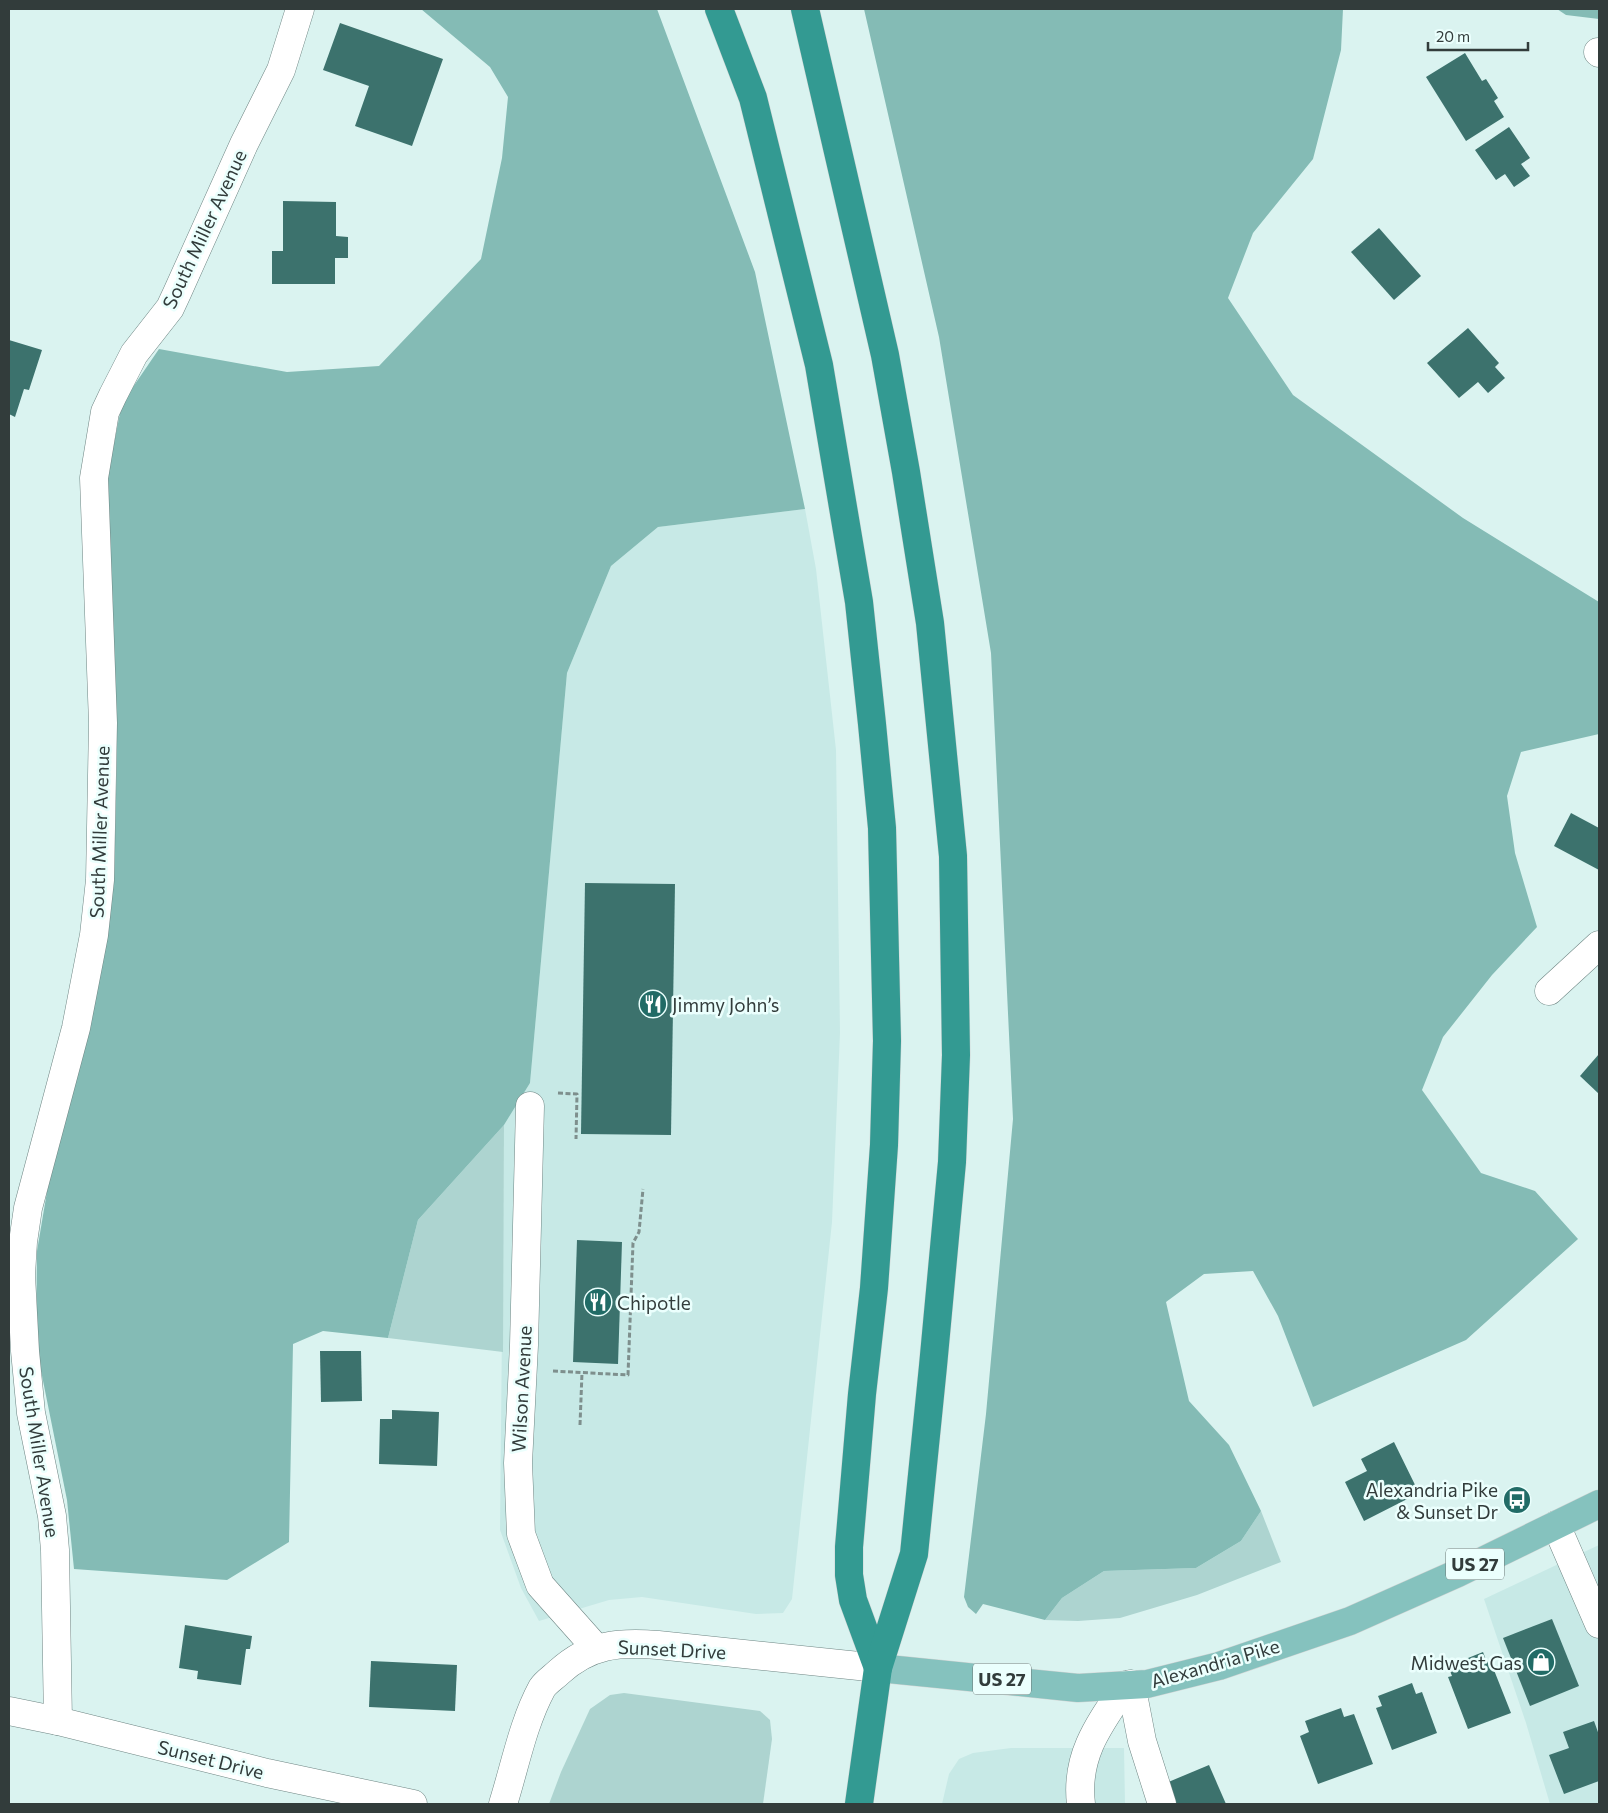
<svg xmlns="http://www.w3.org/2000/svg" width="1608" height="1813" font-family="Commissioner,sans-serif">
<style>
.built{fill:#c7e9e6}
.green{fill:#add4d0}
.forest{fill:#84bbb5}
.building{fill:#3c726d}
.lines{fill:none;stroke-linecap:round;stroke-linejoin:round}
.minor-casing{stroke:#6f8684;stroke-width:29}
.major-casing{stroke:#d2d4d4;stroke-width:29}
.highway-casing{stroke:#d2d4d4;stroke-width:29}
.path{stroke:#7e8f8d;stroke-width:3;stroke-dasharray:5 2.5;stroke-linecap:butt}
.minor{stroke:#fff;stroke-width:28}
.major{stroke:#85c2be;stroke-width:28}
.highway{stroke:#339a92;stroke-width:28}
.labels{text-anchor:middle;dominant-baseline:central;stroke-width:5;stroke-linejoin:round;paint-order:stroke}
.shield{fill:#ebfffd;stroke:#6a7675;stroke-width:1}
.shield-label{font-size:18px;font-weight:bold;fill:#323c3b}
.street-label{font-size:19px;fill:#323c3b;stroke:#ebfffd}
.poi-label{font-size:19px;fill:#323c3b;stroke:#ebfffd;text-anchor:start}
</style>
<rect width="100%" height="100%" fill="#daf3f0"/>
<g class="built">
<polygon points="805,509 816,569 836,750 840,1033 832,1222 792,1599 783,1613 756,1614 642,1597 609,1600 539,1621 521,1588 500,1530 504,1125 530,1083 567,673 611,566 658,527"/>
<polygon points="1599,1545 1599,1804 1550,1804 1526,1723 1484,1599"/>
<polygon points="1011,1748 1124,1748 1125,1804 942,1804 949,1774 959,1759 973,1753"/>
</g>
<g class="green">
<polygon points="504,1125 503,1352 388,1338 418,1220"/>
<polygon points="1261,1511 1281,1562 1197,1595 1120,1618 1078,1621 1045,1620 1062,1598 1104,1571 1196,1568 1241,1541"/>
<polygon points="624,1693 760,1711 770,1720 772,1739 763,1804 549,1804 561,1772 590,1709 610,1695"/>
</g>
<g class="forest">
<polygon points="421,9 657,9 755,272 805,509 658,527 611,566 567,673 530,1083 504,1125 418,1220 388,1338 323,1331 293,1344 289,1542 227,1580 74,1569 67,1500 36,1346 37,1251 51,1168 95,1001 114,883 117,750 103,566 106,484 122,403 159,349 287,372 379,366 481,259 502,158 508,97 490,67"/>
<polygon points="864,9 1343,9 1341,50 1313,159 1253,233 1228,298 1293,395 1463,518 1599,602 1599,734 1521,752 1507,796 1515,853 1537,927 1492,975 1443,1037 1422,1090 1481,1173 1535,1191 1578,1239 1466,1340 1313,1407 1278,1316 1253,1271 1204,1274 1166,1302 1189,1401 1229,1445 1261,1511 1241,1541 1196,1568 1104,1571 1062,1598 1045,1620 983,1604 976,1614 968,1607 964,1597 986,1414 1013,1119 991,653 939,337"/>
<polygon points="1557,9 1599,9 1599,19 1566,15"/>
</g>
<g class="building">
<polygon points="340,23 443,59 412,146 355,126 369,86 323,70"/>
<polygon points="1465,53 1482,81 1486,79 1498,98 1494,101 1504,117 1466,141 1426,77"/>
<polygon points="1509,127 1530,158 1521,164 1530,176 1514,187 1505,174 1496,180 1475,150"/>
<polygon points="283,201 336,202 336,236 348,237 348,258 335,258 335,284 272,284 272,251 283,251"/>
<polygon points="1379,228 1421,276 1394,300 1351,252"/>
<polygon points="1468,328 1499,363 1495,367 1505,378 1488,393 1478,382 1459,398 1427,363"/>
<polygon points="9,340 42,350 29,390 24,389 15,417 9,414"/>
<polygon points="1571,813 1599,828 1599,870 1554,846"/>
<polygon points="585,883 675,884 671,1135 581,1134"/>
<polygon points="1599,1054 1599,1094 1580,1076"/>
<polygon points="577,1240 622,1242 618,1364 573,1362"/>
<polygon points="320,1351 361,1351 362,1401 321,1402"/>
<polygon points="392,1410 439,1412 437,1466 379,1464 380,1419 392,1419"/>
<polygon points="1394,1442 1419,1493 1364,1521 1345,1482 1367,1471 1361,1459"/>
<polygon points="1552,1619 1579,1686 1530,1706 1503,1638"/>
<polygon points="185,1625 252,1636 250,1649 246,1649 241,1685 197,1679 198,1671 179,1668"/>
<polygon points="1483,1652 1487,1662 1490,1660 1511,1713 1468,1729 1448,1677 1452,1676 1448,1666"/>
<polygon points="371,1661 457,1665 455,1711 369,1707"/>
<polygon points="1412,1683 1416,1694 1422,1692 1437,1733 1392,1750 1376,1708 1382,1706 1378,1696"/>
<polygon points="1341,1708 1344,1717 1354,1714 1373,1764 1318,1784 1300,1736 1309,1732 1305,1721"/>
<polygon points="1594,1721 1599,1735 1599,1781 1564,1794 1549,1755 1569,1748 1563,1732"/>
<polygon points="1209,1765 1226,1804 1175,1804 1166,1783"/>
</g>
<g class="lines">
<defs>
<g id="minor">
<polyline points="1598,52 1599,53"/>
<polyline points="1549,991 1599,945"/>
<polyline points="530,1106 524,1345 518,1463 521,1534 540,1585 596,1648"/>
<polyline points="1556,1525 1599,1624"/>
<polyline points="1131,1684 1142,1741 1162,1804"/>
<polyline points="9,1711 58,1721 267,1773 413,1804"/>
<polyline points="58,1721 55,1550 52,1516 31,1413 25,1351 21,1275 23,1242 28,1208 76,1028 94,935 100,880 103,723 94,478 105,412 113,395 134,354 170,308 177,293 244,144 281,70 300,9"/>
<path d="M503,1804c12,-38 20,-81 39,-116 4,-6 12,-11 17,-16 31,-28 59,-30 99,-27l220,23"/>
<path d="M1081,1804c-6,-49 19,-81 45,-119"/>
</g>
<polyline id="major" points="878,1668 1078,1688 1147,1684 1219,1666 1350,1621 1458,1573 1599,1504"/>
<g id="highway">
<polyline points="719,9 753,98 819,365 859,602 872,724 882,828 887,1041 884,1145 874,1288 862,1394 849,1547 849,1575 853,1600 878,1668"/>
<polyline points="805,9 885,355 906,472 930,623 953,856 956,1055 952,1162 933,1366 914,1554 878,1668 859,1804"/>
</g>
</defs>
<use href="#minor" class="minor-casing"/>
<use href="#major" class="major-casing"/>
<use href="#highway" class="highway-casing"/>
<g class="path">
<polyline points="558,1093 577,1094 576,1139"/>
<polyline points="553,1371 628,1375 633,1243 639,1232 643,1189"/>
<polyline points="580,1425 582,1373"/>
</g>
<use href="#minor" class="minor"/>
<use href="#major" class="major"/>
<use href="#highway" class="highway"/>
</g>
<defs>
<symbol id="restaurant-disc" viewBox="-11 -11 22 22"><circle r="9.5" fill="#216b66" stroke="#ebfffd"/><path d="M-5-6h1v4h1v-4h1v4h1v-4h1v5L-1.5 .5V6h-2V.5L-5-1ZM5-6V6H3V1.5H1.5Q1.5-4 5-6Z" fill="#fff"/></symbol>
<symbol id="bus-disc" viewBox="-11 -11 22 22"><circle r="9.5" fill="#216b66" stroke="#ebfffd"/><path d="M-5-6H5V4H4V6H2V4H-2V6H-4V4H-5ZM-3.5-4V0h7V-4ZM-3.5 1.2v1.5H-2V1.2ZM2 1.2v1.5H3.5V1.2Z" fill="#fff"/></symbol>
<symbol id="shop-disc" viewBox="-11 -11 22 22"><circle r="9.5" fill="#216b66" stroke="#ebfffd"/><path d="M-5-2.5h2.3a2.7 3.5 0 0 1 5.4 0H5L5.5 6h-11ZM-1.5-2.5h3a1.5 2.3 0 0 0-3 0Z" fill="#fff"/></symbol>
</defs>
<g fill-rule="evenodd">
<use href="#restaurant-disc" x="637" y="988" width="32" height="32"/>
<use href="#restaurant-disc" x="582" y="1286" width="32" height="32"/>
<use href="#bus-disc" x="1501" y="1484" width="32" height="32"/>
<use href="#shop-disc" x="1525" y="1646" width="32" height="32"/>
</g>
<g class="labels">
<g class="shield">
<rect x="1446" y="1548.5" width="58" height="31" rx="4"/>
<rect x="973" y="1663.5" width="58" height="31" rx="4"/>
</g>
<g class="shield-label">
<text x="1475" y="1564">US 27</text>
<text x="1002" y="1679">US 27</text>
</g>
<g class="street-label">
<text transform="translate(204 229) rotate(-65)">South Miller Avenue</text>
<text transform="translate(99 832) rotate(-88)">South Miller Avenue</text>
<text transform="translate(521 1389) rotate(-87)">Wilson Avenue</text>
<text transform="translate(40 1452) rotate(81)">South Miller Avenue</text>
<text transform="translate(672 1649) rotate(3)">Sunset Drive</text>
<text transform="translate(1215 1663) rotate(-16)">Alexandria Pike</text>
<text transform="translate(211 1759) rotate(14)">Sunset Drive</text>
</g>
<g class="poi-label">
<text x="672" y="1004">Jimmy John’s</text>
<text x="617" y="1302">Chipotle</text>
<text x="1498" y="1489" text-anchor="end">Alexandria Pike<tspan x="1498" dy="22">&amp; Sunset Dr</tspan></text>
<text x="1522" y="1662" text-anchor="end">Midwest Gas</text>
</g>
</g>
<rect width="1608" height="1813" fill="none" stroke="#323c3b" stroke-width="20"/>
<path d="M1428 42v8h100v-8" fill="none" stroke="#323c3b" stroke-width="2.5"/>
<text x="1436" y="42" font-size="15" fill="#323c3b" stroke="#ebfffd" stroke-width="4" paint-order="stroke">20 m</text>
</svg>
